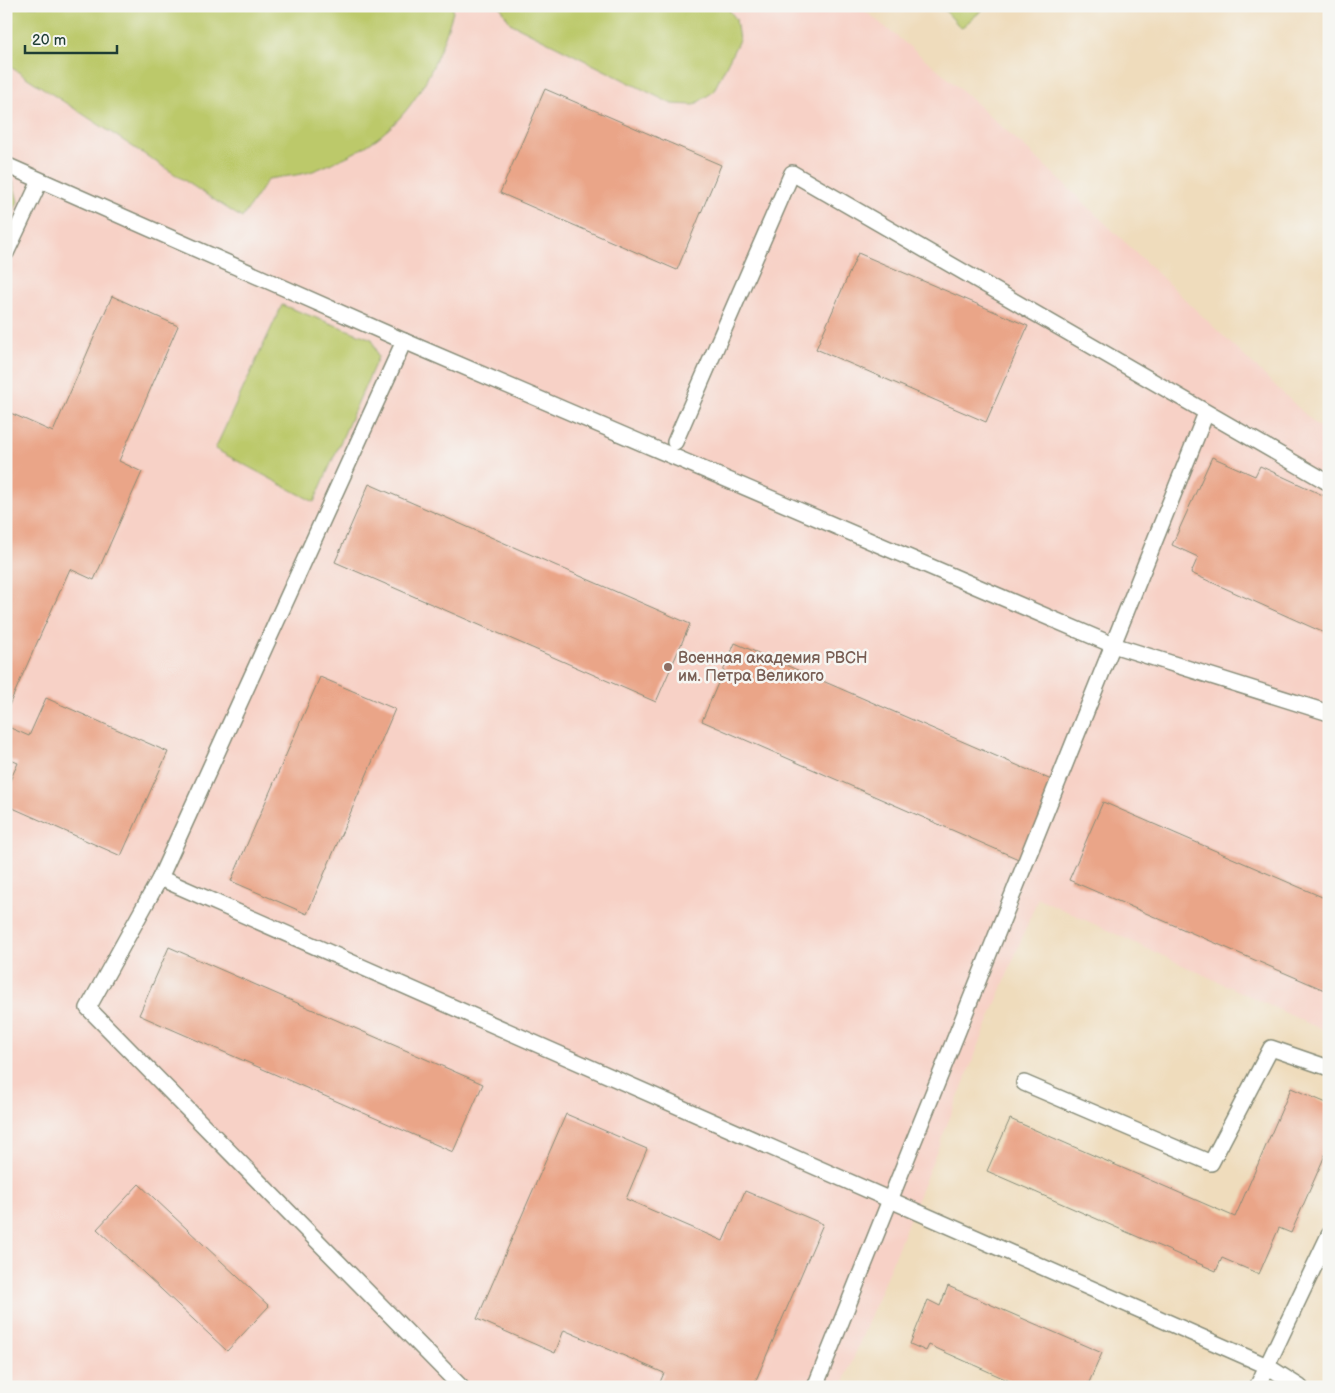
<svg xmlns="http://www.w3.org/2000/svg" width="1335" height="1393" font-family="'Balsamiq Sans',sans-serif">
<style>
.built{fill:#f7d1c6}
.green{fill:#bcc96a;stroke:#6e834f}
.building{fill:#eaa588}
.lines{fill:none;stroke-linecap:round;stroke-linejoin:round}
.service-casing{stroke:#878c78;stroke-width:18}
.service{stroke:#fff;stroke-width:15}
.education-dot{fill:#8d6e63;stroke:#f6f6f2;stroke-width:2}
.labels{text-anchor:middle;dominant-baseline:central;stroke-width:5;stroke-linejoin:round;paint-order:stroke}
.education-label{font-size:16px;fill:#785e54;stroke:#f6f6f2;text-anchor:start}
</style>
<rect width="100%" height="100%" fill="#f6f6f2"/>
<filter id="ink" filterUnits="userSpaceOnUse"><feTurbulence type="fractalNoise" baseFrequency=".02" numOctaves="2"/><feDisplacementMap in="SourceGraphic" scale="10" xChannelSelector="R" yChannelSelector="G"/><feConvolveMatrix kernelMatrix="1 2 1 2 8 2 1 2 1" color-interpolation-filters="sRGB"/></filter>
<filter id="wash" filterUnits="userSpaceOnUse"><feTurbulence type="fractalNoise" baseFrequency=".0096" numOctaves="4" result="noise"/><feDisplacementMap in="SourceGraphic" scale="20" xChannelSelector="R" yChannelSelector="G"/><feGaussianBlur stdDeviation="1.12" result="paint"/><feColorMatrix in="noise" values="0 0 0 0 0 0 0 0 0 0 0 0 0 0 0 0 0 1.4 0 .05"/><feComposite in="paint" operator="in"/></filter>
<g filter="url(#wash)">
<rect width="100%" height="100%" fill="#efdcbc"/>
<polygon class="built" points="6,6 859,6 941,72 1040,161 1329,437 1329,1033 1038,898 842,1387 6,1387"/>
<g class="green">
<path d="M6,6h447v6c-21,69 -48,122 -119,150 -9,4 -19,9 -28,11 -13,3 -26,4 -38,6l-26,39 -236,-154z"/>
<polygon points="500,6 726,6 736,19 739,40 713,92 694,105 672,104 510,23"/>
<polygon points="941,6 987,6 961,28"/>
<polygon points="6,179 13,182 18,202 6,227"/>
<polygon points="282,305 372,339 378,357 314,502 215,449"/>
</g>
<g id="blocks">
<g class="building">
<polygon points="545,89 721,165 677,270 500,193"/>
<polygon points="858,253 1028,326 986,422 816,349"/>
<polygon points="112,296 178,326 119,461 142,472 94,580 70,569 6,712 6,411 53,432"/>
<polygon points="1212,457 1255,476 1260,466 1329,498 1329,635 1191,573 1198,557 1172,545"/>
<polygon points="369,484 690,624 656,702 335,562"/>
<polygon points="735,643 1056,782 1023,861 702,721"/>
<polygon points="320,677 395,709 307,914 231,881"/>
<polygon points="46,698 168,752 121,856 6,805 6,789 18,763 6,758 6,726 29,736"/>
<polygon points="1103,802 1329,900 1329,992 1069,880"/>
<polygon points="169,947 483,1084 453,1152 139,1015"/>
<polygon points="1291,1088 1329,1104 1329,1146 1291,1233 1279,1228 1259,1274 1222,1258 1216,1271 987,1171 1010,1119 1235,1217"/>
<polygon points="566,1114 647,1149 626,1199 723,1241 745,1191 823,1224 753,1387 658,1387 664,1373 564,1330 555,1353 477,1319"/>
<polygon points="139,1184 269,1306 227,1351 97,1229"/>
<polygon points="948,1286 1102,1353 1087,1387 1023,1387 929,1345 926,1351 910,1344 928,1300 940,1306"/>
</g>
</g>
</g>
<g filter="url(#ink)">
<use href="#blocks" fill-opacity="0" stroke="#878c78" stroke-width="1"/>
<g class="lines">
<defs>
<g id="service">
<polyline points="6,165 404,341 1113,645 1329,713"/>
<polyline points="6,253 40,181"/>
<polyline points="404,341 160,878 1267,1366 1300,1387"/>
<polyline points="675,442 792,173 1329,483"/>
<polyline points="160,878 88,1008 461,1387"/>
<polyline points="1024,1083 1211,1163 1271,1048 1329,1068"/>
<polyline points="815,1387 1206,413"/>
<polyline points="1257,1387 1329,1235"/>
</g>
</defs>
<use href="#service" class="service-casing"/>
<use href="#service" class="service"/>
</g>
</g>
<circle class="education-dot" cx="668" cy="667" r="5"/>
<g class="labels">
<g class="education-label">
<text x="678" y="658">Военная академия РВСН<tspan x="678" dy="18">им. Петра Великого</tspan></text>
</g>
</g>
<rect width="1335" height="1393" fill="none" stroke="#f6f6f2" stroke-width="25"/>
<path d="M25 45v8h92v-8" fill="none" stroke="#1f3d34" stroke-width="2.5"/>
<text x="32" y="45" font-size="15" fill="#1f3d34" stroke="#f6f6f2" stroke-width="4" paint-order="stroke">20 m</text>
</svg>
